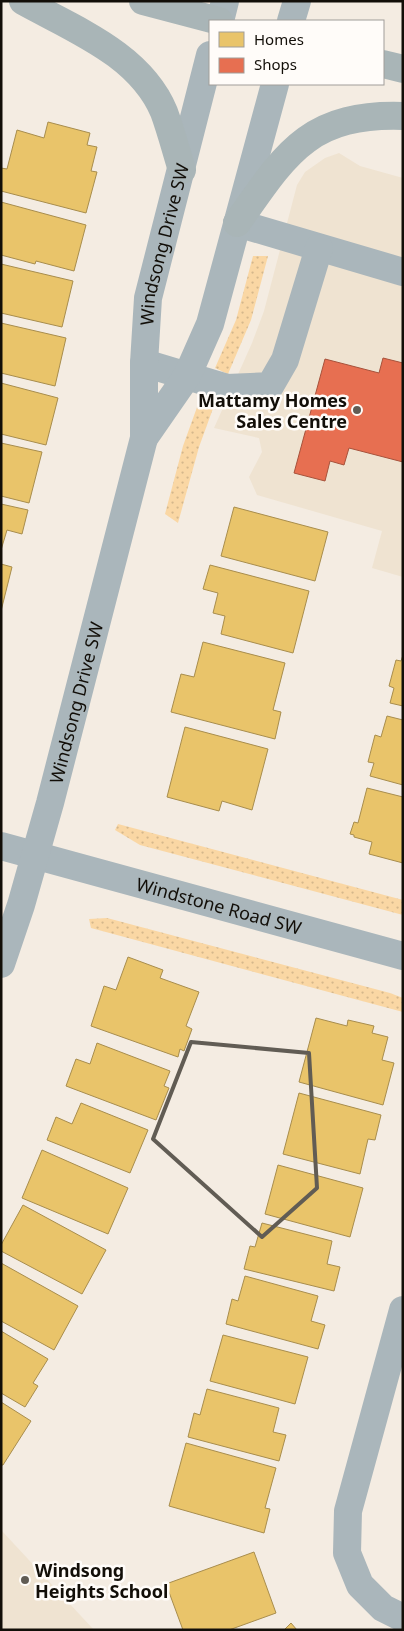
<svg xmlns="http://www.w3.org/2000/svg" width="404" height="1631" font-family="'Noto Sans',sans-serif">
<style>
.built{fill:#efe3d1}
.grass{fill:url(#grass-dots)}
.homes{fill:#e9c46a;stroke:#a88d4d}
.shops{fill:#e76f51;stroke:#a7523b}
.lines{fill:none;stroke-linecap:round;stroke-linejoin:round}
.minor{stroke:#aab6bb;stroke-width:28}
.major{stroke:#a9b5b7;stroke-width:28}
.marked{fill:none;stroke:#615c54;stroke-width:4;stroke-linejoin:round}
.poi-dot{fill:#615c54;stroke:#fffcf9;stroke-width:2}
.labels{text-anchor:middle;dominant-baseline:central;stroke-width:5;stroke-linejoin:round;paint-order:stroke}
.street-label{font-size:18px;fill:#120e08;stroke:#fffcf9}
.poi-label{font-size:18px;font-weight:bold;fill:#120e08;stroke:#fffcf9;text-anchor:end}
</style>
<defs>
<pattern id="grass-dots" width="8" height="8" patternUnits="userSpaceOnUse" patternTransform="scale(1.25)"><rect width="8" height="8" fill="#fad7a4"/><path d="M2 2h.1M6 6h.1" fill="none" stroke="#d5b78c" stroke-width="1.8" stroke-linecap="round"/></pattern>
</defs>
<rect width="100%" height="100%" fill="#f4ece2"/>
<g class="built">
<polygon points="339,153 360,166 403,178 403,577 372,568 382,531 257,495 249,477 262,452 259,438 214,428 252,343 264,311 297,185 305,172 325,158"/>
<polygon points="1,1530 94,1630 1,1630"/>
</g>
<g class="grass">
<polygon points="253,256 268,256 251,320 228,374 215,368 236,320"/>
<polygon points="200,399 215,403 199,447 178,523 165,514 183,446"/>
<polygon points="118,824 403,900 403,915 140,845 115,830"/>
<polygon points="107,918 390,993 403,998 403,1012 91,928 89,919"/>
</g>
<g class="homes">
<polygon points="48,122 90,133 87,145 97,147 91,171 97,172 86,213 1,191 1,168 7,169 17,130 44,138"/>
<polygon points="1,202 86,225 74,271 36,261 35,264 1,255"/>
<polygon points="1,264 73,281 62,327 1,313"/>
<polygon points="1,323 66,338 55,386 1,373"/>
<polygon points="1,383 58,398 46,445 1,434"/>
<polygon points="1,443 42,452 29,503 1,496"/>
<polygon points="1,504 28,510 22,534 7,530 1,550"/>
<polygon points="234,507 328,532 315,581 221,556"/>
<polygon points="1,564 12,567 1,611"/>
<polygon points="210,565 309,591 293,653 221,634 225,616 213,613 218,593 203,589"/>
<polygon points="203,642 285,663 273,710 281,712 275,739 171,712 181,674 194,677"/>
<polygon points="403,655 403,706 390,703 394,688 389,686 396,660 401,661"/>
<polygon points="387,716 403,720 403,785 370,776 374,763 368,762 375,735 381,737"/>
<polygon points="185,727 268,749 252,810 222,801 219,811 167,797"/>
<polygon points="367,788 403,797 403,863 369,854 372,842 354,837 354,835 350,834 354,822 358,823"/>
<polygon points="128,957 163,970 160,978 199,992 186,1026 192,1029 184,1051 180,1049 178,1057 91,1026 104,986 116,990"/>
<polygon points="316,1018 347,1026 348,1020 374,1026 372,1033 388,1037 382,1060 394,1063 383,1105 299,1082"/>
<polygon points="97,1043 170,1071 164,1086 169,1088 156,1120 66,1086 76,1059 90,1064"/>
<polygon points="299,1093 381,1115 375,1140 368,1139 360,1174 283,1154"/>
<polygon points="81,1103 148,1130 130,1173 47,1140 56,1117 72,1124"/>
<polygon points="42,1150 128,1188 108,1234 22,1198"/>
<polygon points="278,1165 363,1188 350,1237 265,1214"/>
<polygon points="23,1205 106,1250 82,1294 1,1251 1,1245"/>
<polygon points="262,1223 332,1241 327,1264 340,1267 334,1291 244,1269 250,1246 255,1247"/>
<polygon points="1,1263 78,1306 54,1350 1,1321"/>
<polygon points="245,1276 318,1296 311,1321 325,1325 318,1349 226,1324 232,1299 238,1301"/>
<polygon points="1,1331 48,1359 33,1383 38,1386 25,1407 1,1393"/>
<polygon points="223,1335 308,1357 295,1404 210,1381"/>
<polygon points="207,1389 279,1408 273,1432 286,1435 279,1461 188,1437 194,1413 200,1415"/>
<polygon points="1,1402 31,1421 3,1465 1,1465"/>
<polygon points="186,1443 276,1468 265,1508 270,1509 264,1533 169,1506"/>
<polygon points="254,1552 276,1613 229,1630 183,1630 166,1584"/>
<polygon points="291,1623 297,1630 284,1630"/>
</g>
<polygon class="shops" points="383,358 403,363 403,462 349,448 344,465 330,461 325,481 294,473 325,359 379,373"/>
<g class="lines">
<g class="minor">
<polyline points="220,21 225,1"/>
<polyline points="291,21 297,1"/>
<polyline points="237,223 403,272"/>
<polyline points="144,363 227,388 270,386 285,360 319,248"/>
<polyline points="144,438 187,376 210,324 275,84"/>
<path id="s1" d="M1,846l402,110"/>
<path id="s2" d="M1,964l20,-59 29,-102 94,-365v-75l4,-65 62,-243"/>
<polyline points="403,1310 348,1511 347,1553 360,1585 383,1608 403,1618"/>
</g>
<g class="major">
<path d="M23,1c50,28 117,53 141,111 7,19 12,39 18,58"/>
<polyline points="143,1 219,21"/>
<polyline points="383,64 403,69"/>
<path d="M237,223c49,-70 72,-110 166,-107"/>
</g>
</g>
<path class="marked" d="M191,1042l118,11 8,135 -55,49 -109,-98z"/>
<g class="poi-dot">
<circle cx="357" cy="410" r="5"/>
<circle cx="25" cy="1580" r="5"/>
</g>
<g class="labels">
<g class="street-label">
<text stroke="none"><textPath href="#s2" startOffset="741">Windsong Drive SW</textPath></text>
<text stroke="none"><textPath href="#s2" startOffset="272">Windsong Drive SW</textPath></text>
<text stroke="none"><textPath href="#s1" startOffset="226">Windstone Road SW</textPath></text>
</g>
<g class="poi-label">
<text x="347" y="400">Mattamy Homes<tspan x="347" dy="21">Sales Centre</tspan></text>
<text x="35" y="1570" text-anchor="start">Windsong<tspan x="35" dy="21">Heights School</tspan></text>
</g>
</g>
<rect width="404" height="1631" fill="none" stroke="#120e08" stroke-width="5"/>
<rect x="209" y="20" width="175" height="65" fill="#fffcf9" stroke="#a09d99"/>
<rect x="219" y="32" width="25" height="15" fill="#e9c46a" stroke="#a09d99"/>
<text x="254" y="45" font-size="15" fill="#120e08">Homes</text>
<rect x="219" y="58" width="25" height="15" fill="#e76f51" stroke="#a09d99"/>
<text x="254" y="70" font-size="15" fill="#120e08">Shops</text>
</svg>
